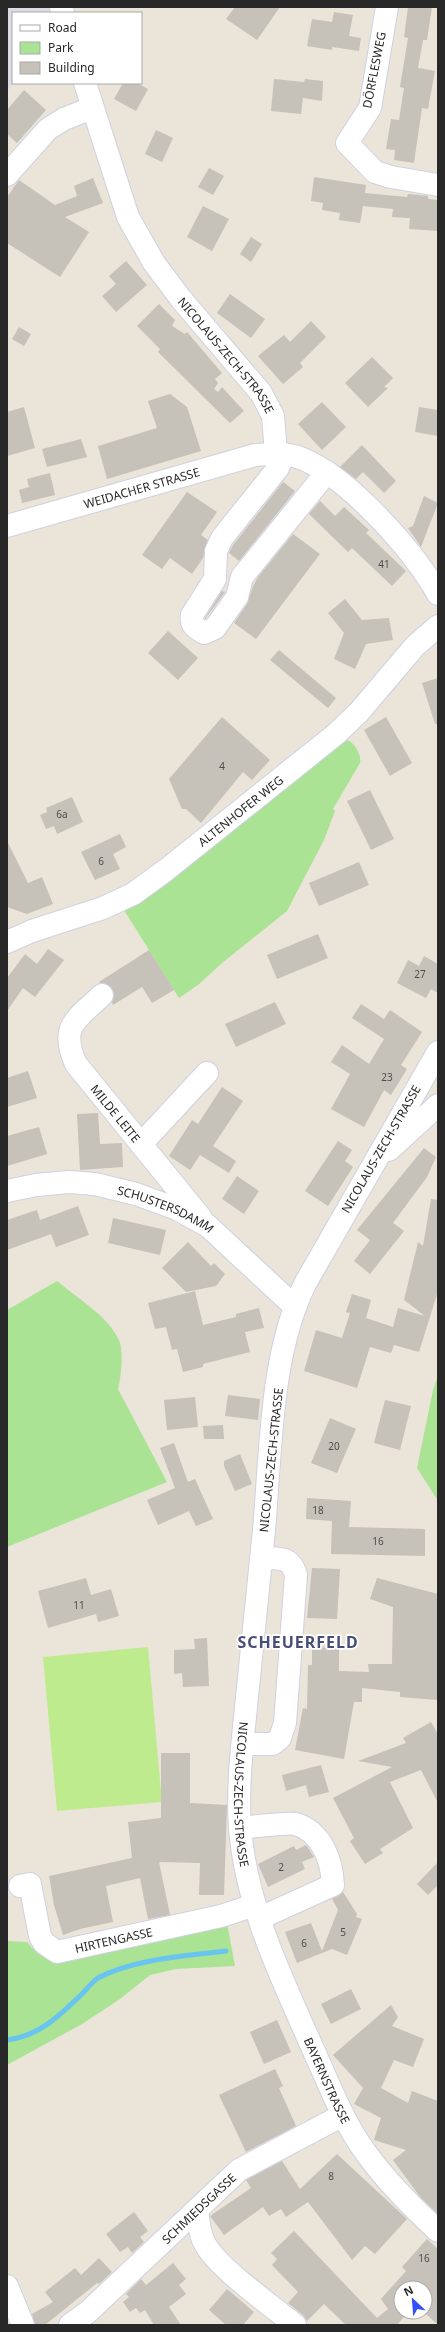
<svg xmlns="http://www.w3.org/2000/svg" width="445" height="2332" font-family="'Noto Sans',sans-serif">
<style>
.industrial{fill:#dddae3}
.green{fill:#aae394}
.pitch{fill:#bfeb8f}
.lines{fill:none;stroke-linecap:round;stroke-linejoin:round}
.stream{stroke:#69c4f0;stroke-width:5}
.building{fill:#c6c1b9}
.minor-casing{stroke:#cfd1e2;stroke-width:24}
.minor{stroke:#fff;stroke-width:22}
.labels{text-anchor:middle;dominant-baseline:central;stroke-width:3.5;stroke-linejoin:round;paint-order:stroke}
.number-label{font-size:10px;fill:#504e4c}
.street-label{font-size:12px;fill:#282828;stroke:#fff}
.district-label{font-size:16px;font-weight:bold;letter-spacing:1px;fill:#484e79;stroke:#fff}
</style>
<rect width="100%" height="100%" fill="#ebe4d9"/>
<polygon class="industrial" points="7,7 65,7 61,13 13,13 13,83 7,91"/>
<g class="green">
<path d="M347,740c7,2 15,15 13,23l-27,46 2,2 -11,29 -37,71 -65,52 -24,22 -19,13 -55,-88 32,-18z"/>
<path d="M57,1281c21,18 50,34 62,59 5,12 2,37 -1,49l49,93 -160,65v-237z"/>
<polygon points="438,1375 438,1501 417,1468 433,1390"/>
<polygon points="227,1923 235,1966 176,1969 150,1975 120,1999 82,2024 7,2065 7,1941 27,1942 37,1953 50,1961"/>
</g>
<polygon class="pitch" points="148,1647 162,1802 57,1811 43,1657"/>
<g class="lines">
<path class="stream" d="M7,2040c32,-4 51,-23 74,-45 5,-5 11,-13 17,-17 34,-19 90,-22 128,-27"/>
</g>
<g class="building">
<polygon points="235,7 280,7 257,40 226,19"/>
<polygon points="408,7 432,7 427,40 423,40 418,68 435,71 428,109 422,108 414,163 394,160 395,150 386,149 391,119 399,120 404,88 400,87 408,38 404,37"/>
<polygon points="334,12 353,15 349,36 361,38 359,51 332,47 332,50 307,46 312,19 332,22"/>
<polygon points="274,79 304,82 305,79 323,81 322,101 303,98 301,114 271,111"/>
<polygon points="123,83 137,83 148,89 136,111 114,99"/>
<polygon points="24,90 46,110 17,143 7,134 7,110"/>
<polygon points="156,130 173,138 162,162 145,154"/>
<polygon points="209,168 224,176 213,195 198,187"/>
<polygon points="314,177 366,185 365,193 407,197 408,194 428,196 428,199 438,200 437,231 409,229 410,218 392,217 393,209 363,206 360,223 339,220 340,213 322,210 323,203 311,201"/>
<polygon points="93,178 103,203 65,217 89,232 60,277 7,243 7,197 19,180 55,205 77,196 74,186"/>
<polygon points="203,206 229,219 212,251 187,237"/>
<polygon points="251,237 262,244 251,262 240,254"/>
<polygon points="126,261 147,285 116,312 102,296 116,284 109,276"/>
<polygon points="230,294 265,319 251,338 217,313"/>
<polygon points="159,304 175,320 172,326 185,334 187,332 222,373 215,379 218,383 214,389 218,392 222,387 244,411 230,423 158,352 160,349 137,326"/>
<polygon points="311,321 326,337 300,363 303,367 283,384 258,356 284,335 290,342"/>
<polygon points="19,327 31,334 24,346 12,339"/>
<polygon points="372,357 393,378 384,387 388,388 368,407 345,383"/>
<polygon points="170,394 187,407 201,451 107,479 98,446 157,428 148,401"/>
<polygon points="322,402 346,427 322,450 298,424"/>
<polygon points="24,407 35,448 7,456 7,412"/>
<polygon points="419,407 438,410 438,436 415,432"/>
<polygon points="81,439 87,457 47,467 42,449"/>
<polygon points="362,445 396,481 384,493 363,472 356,479 340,467"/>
<polygon points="50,473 55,495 22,503 19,490 29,487 27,479"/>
<polygon points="283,482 295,491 239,561 229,553 233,545"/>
<polygon points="187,492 217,512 201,535 208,540 203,558 192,574 170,558 162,569 142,555"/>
<polygon points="424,496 438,503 421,547 408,528 413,526"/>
<polygon points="320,501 335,516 344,507 369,530 366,533 406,571 392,586 352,548 348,552 309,514"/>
<polygon points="293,534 320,554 256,639 234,623 247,604 253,586 258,577"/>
<polygon points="222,591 225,592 205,619 205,618"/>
<polygon points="345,599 362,620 389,618 393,640 366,644 355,669 334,659 344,633 328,613"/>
<polygon points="168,631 198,658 178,680 148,653"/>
<polygon points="279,650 336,698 328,708 270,660"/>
<polygon points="438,678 438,724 435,724 422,683"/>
<polygon points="222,717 270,760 252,780 243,772 201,823 186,809 182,809 169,779"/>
<polygon points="386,717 412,763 390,776 364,730"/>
<polygon points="370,790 394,839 371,850 347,801"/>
<polygon points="72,797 83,822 57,834 54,826 46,829 40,815 47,812 46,808"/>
<polygon points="120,834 126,847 113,854 120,869 95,880 81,852"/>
<polygon points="7,841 28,883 42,877 53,904 27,914 7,907"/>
<polygon points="359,862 369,885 319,906 309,883"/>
<polygon points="318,934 328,958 277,979 267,955"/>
<polygon points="48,949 64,960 35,997 23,988 7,1011 7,978 25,954 37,964"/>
<polygon points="149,950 174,990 152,1003 142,987 113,1005 112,1002 114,993 111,987 99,982"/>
<polygon points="424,956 438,964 438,993 431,989 426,998 397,983 408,960 419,966"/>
<polygon points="275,1002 286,1024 236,1047 225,1024"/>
<polygon points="361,1004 384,1019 390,1010 422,1032 401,1065 407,1069 391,1095 384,1090 364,1127 331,1109 350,1074 331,1062 342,1045 369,1064 384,1039 352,1018"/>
<polygon points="28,1071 37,1098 7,1107 7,1078"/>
<polygon points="222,1087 243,1101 213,1146 236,1161 229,1173 200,1155 190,1170 169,1156 192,1120 198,1124"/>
<polygon points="98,1113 100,1144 122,1143 123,1167 80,1170 77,1114"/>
<polygon points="39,1127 47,1154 7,1166 7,1136"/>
<polygon points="338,1141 352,1150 345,1161 353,1167 328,1206 305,1191"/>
<polygon points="424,1148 436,1157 427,1177 393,1223 404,1231 370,1274 354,1261 370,1240 357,1230"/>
<polygon points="237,1176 259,1191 244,1214 222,1199"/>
<polygon points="431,1199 438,1200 438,1291 419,1352 394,1345 391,1353 370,1347 357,1388 304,1371 316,1330 342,1338 350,1313 346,1312 352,1294 371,1300 366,1318 393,1327 398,1308 425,1316 404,1300 418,1242 423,1246"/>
<polygon points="78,1206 89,1235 56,1247 51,1234 7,1250 7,1220 37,1210 40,1220"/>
<polygon points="113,1218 166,1230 160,1255 108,1243"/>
<polygon points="188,1242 211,1266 214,1263 225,1274 216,1286 186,1292 162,1268"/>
<polygon points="195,1291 203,1325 236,1317 236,1314 259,1308 264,1328 245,1332 250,1352 203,1364 203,1367 183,1372 177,1349 172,1350 166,1327 155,1329 148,1303"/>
<polygon points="228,1395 260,1399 258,1420 225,1416"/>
<polygon points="195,1397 198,1427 167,1430 164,1400"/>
<polygon points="385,1400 411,1406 400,1450 374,1443"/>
<polygon points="330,1418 356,1429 337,1473 311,1463"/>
<polygon points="223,1425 224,1439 204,1439 203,1426"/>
<polygon points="174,1443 188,1482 195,1479 213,1519 196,1526 189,1511 158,1525 147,1500 175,1488 160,1448"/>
<polygon points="240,1454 252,1484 235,1491 224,1466 224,1461"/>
<polygon points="307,1498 351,1501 349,1527 425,1529 425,1556 331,1554 332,1521 306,1519"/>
<polygon points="312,1568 340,1569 337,1619 307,1618"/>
<polygon points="86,1578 91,1595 111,1589 119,1616 98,1622 96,1614 48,1628 38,1591"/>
<polygon points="377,1578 438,1594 437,1700 400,1697 400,1692 362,1688 362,1702 354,1702 344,1759 295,1750 303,1708 307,1709 308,1665 312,1665 312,1647 339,1648 339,1671 369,1672 368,1664 392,1664 393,1607 370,1599"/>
<polygon points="207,1638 209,1686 183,1687 182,1673 174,1674 174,1650 195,1649 194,1639"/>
<polygon points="431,1722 438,1734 438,1803 421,1770 390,1782 413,1828 380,1849 383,1853 365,1864 350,1841 354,1838 333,1798 392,1767 358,1761 406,1743 403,1738"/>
<polygon points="161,1753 190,1753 190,1803 227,1805 224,1895 199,1895 200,1863 159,1862 170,1915 148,1919 140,1878 106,1886 113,1922 80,1929 63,1935 54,1905 49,1876 132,1858 128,1822 161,1818"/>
<polygon points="321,1765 329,1792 309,1797 306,1785 286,1791 282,1775"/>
<polygon points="306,1845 314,1857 302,1862 305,1869 268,1887 258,1864 294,1846 296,1850"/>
<polygon points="438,1862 438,1885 428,1895 417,1884"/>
<polygon points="343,1892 357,1914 356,1917 362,1919 347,1955 332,1949 297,1963 285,1932 311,1923 322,1951 338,1910 332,1899"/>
<polygon points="351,1989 361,2009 331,2024 321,2004"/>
<polygon points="391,2005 398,2017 392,2026 424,2039 413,2067 394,2060 381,2088 408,2103 412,2091 438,2101 438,2214 421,2198 393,2160 406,2150 374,2140 381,2118 354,2104 363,2088 333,2055"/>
<polygon points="277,2020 291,2052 264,2064 250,2032"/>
<polygon points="275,2069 283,2086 279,2088 296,2126 246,2152 219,2095"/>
<polygon points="337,2154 407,2219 375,2254 365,2246 352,2260 308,2202 286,2217 281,2209 269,2216 263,2207 224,2235 210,2216 251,2188 246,2180 282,2161 300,2189"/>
<polygon points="134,2212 148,2231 140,2237 144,2242 132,2253 128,2247 120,2252 106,2234"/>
<polygon points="294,2231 377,2318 388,2309 381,2299 406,2271 402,2267 427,2239 438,2249 438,2325 424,2312 425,2288 401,2288 401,2312 408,2312 397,2325 346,2325 324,2304 307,2321 303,2315 288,2303 298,2292 272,2265 277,2259 271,2253"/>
<polygon points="99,2258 112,2272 99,2284 97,2283 45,2325 35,2325 32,2314 53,2302 45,2292 75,2268 81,2275"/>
<polygon points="173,2263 186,2279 179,2285 186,2294 169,2307 181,2325 154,2325 145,2310 140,2313 136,2308 130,2312 123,2302 129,2297 126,2294 141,2279 146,2285"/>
<polygon points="227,2289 254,2312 243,2325 226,2325 209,2310"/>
</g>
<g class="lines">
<defs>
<g id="minor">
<polyline points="61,7 63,13"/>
<polyline points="387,7 370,108 347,143 375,172 391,177 438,185"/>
<path id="s1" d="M85,83l43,134 26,46 27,36 80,94 12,23 3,37"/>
<polyline points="7,175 48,129 64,119 92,108"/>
<path d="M284,454l-6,14 -56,70 -6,13 -1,28 -23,36c-2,10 4,13 12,18l11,-5 22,-31 5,-20 85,-105"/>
<path id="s2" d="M7,526l248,-71c17,-1 32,-3 48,4 47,20 110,91 135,135"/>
<path id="s3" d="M7,942l25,-11 71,-23 30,-14 33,-24 170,-136 23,-22 56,-66 23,-20"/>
<path id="s4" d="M102,995c-26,25 -43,31 -26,69l125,154"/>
<path id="s5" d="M438,1052l-132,230c-36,71 -35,170 -42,248 -6,59 -12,118 -18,177 -4,40 -9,82 -6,121 6,78 42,151 73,221 16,35 30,73 53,104 21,29 46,54 72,78"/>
<polyline points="141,1144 207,1073"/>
<polyline points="389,1150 438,1105"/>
<path id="s6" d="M7,1191l29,-6 33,-3 26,2 41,10 41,15 31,17 86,80"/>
<path d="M243,1744h30l7,-6 5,-15 11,-148c-6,-20 -17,-16 -35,-17"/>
<path d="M240,1828c12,-1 47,-6 56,-4 26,8 36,37 37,61l-73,33"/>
<path id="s7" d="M20,1886l10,-2 10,52 4,7 13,9 164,-36 34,-11"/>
<path d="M197,2211c2,11 2,23 8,33 14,25 66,61 90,81"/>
<polyline points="7,2286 23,2325"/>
<path id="s8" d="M70,2325l18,-13 151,-142 104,-55"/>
</g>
</defs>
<use href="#minor" class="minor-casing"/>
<use href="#minor" class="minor"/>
</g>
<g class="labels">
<g class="number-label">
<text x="384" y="564">41</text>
<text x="222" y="766">4</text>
<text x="62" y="814">6a</text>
<text x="101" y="861">6</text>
<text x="420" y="974">27</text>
<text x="387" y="1077">23</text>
<text x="334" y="1446">20</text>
<text x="318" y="1510">18</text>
<text x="378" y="1541">16</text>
<text x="79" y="1605">11</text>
<text x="281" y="1867">2</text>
<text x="343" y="1932">5</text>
<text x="304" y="1943">6</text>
<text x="331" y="2176">8</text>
<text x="424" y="2258">16</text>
</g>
<g class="street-label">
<text transform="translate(374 70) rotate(-79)">DÖRFLESWEG</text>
<text stroke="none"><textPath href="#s1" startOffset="311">NICOLAUS-ZECH-STRASSE</textPath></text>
<text stroke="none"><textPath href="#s2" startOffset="140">WEIDACHER STRASSE</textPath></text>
<text stroke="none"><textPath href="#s3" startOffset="271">ALTENHOFER WEG</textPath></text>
<text stroke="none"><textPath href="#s4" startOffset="146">MILDE LEITE</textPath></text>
<text transform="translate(381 1149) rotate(-60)">NICOLAUS-ZECH-STRASSE</text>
<text stroke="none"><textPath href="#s6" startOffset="164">SCHUSTERSDAMM</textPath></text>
<text transform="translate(271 1460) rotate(-84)">NICOLAUS-ZECH-STRASSE</text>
<text stroke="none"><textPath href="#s5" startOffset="784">NICOLAUS-ZECH-STRASSE</textPath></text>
<text stroke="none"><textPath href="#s7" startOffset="145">HIRTENGASSE</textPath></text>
<text stroke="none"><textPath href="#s5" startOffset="1086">BAYERNSTRASSE</textPath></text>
<text stroke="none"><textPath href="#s8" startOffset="174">SCHMIEDSGASSE</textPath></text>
</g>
<g class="district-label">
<text x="298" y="1642">SCHEUERFELD</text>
</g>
</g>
<rect width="445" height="2332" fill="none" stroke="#282828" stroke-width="16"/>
<rect x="12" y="12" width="130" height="72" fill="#ffffff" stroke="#a9a9a9"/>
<rect x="20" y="25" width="20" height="6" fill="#ffffff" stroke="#a9a9a9"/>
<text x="48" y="32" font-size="12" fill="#282828">Road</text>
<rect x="20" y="42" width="20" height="12" fill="#aae394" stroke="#a9a9a9"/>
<text x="48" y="52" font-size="12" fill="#282828">Park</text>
<rect x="20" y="62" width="20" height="12" fill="#c6c1b9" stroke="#a9a9a9"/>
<text x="48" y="72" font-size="12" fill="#282828">Building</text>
<g transform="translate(413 2300) rotate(334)"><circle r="19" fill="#ffffff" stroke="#a9a9a9"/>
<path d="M0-3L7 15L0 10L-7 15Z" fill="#354ffc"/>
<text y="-6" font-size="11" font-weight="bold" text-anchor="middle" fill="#282828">N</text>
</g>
</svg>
